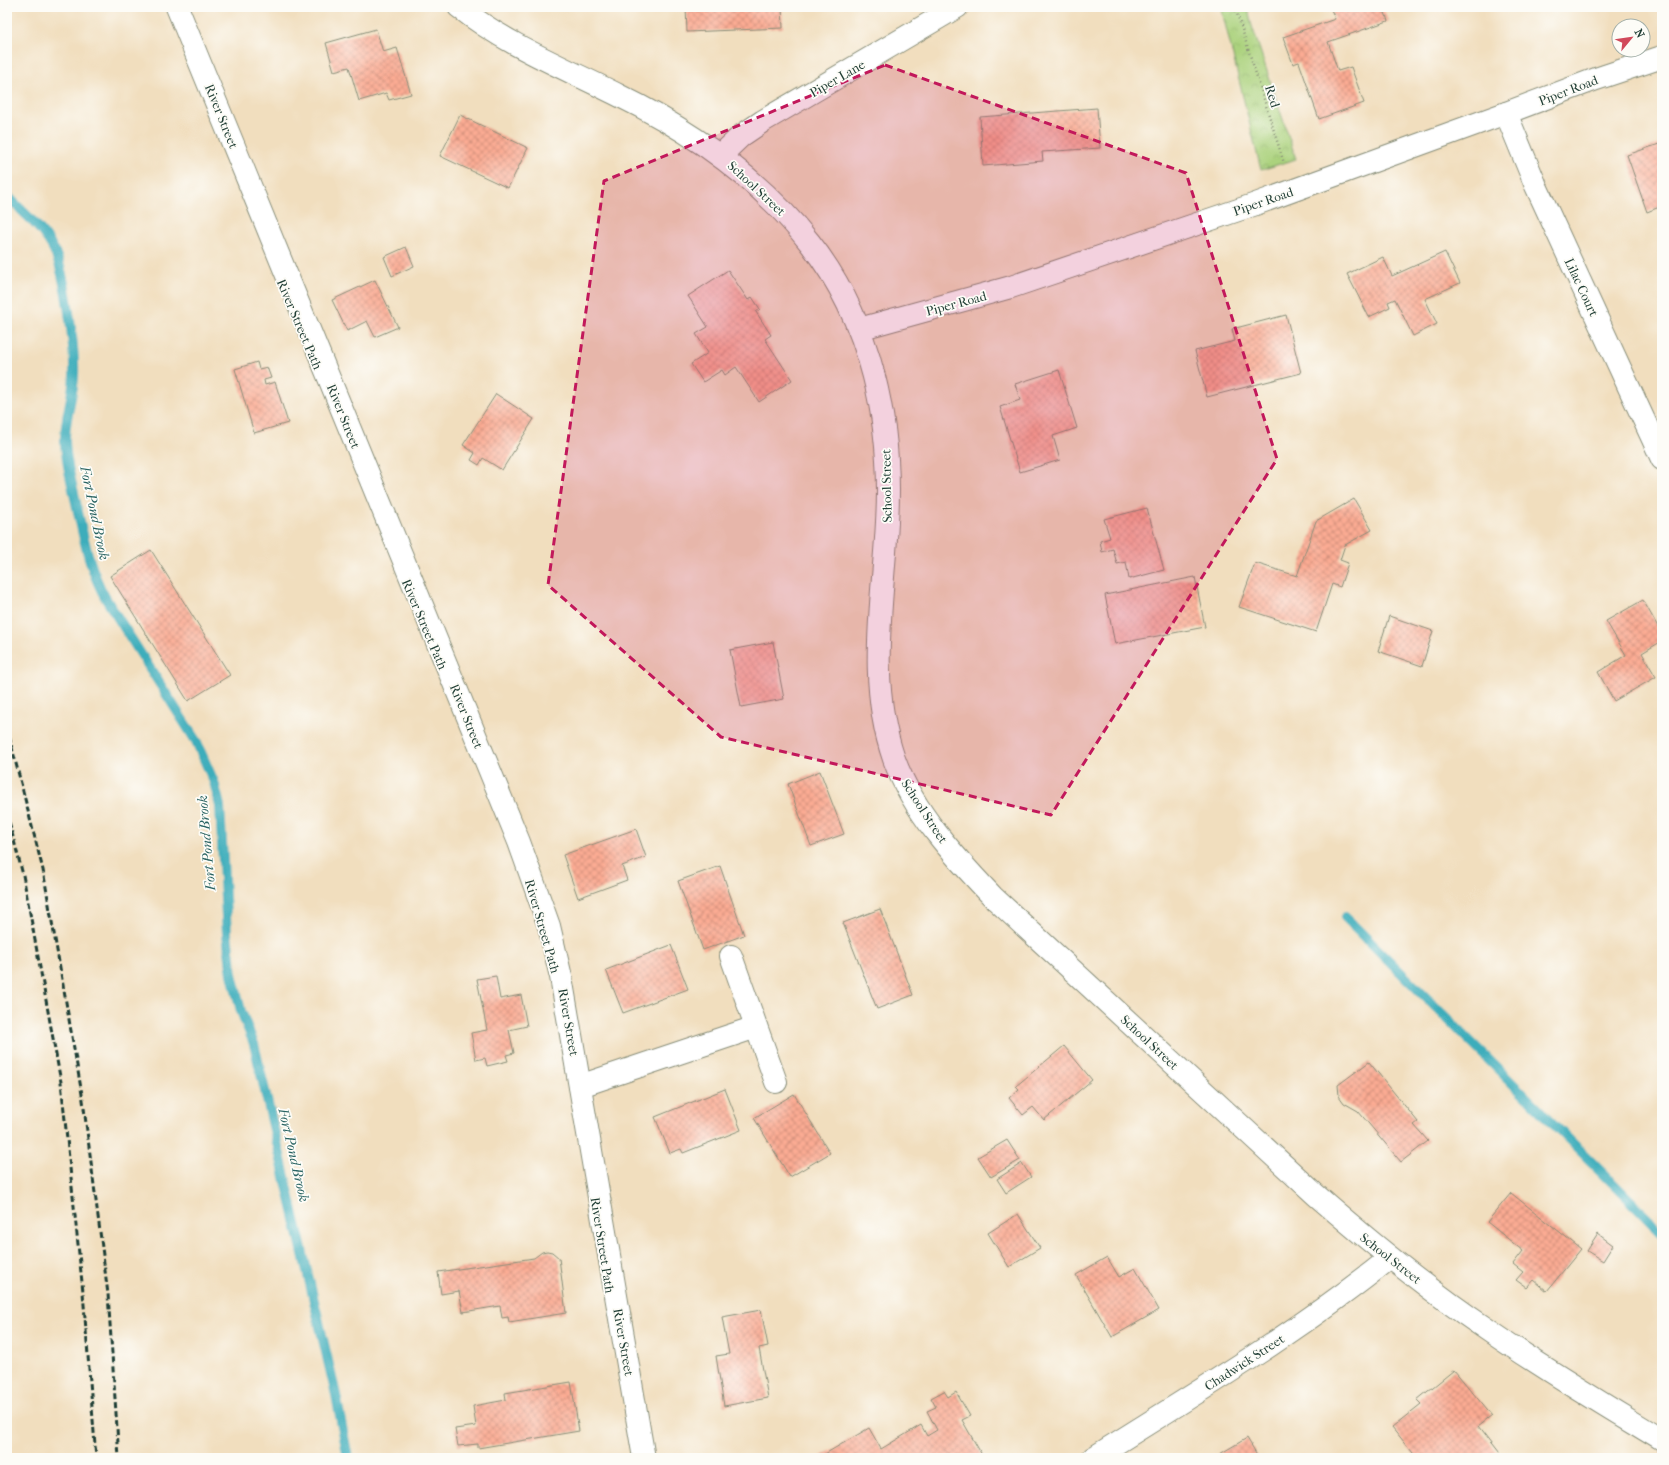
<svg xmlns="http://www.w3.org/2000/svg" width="1669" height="1465" font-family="'IM FELL French Canon',serif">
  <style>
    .park { fill: url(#park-crowns); stroke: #658858 }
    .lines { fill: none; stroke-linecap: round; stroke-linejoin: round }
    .stream { stroke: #3eadbb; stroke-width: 10 }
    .building { fill: url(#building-cross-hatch) }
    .minor-casing { stroke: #888e79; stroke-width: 24 }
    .path { stroke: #888e79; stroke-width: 2.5; stroke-dasharray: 1 3; stroke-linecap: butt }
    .minor { stroke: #fff; stroke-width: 22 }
    .rail { stroke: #1f3d34; stroke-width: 3; stroke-dasharray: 6 3; stroke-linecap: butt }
    .marked { fill: #c2185b; fill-opacity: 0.2; stroke: #c2185b; stroke-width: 3; stroke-dasharray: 8 5; stroke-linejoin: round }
    .labels { text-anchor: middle; stroke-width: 3.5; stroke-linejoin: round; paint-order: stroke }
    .street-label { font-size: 13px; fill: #1f3d34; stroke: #fdfcf7 }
    .water-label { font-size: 14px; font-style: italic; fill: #2a6463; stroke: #fdfcf7 }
  </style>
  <defs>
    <pattern id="park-crowns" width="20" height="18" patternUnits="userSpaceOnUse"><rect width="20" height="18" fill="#abd27d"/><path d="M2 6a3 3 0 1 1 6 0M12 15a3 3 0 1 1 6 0" fill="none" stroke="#93b56d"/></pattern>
    <pattern id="building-cross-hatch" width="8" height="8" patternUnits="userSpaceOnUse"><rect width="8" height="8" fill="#fbab93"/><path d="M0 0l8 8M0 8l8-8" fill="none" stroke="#cb8c79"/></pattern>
  </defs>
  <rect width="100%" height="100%" fill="#fdfcf7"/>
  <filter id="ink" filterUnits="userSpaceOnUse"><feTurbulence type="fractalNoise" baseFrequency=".025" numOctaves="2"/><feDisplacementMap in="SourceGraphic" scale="8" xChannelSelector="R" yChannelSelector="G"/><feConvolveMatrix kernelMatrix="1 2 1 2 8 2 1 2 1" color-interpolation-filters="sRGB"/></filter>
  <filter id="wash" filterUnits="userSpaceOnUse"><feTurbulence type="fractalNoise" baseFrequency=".012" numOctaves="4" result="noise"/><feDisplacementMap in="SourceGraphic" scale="16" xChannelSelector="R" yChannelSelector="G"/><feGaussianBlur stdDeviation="0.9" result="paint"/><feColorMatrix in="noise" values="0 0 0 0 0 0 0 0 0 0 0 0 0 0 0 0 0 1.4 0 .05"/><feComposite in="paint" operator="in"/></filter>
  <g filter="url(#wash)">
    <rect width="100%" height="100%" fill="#f1debe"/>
    <polygon class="park" points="1221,7 1248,7 1251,23 1296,159 1261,170"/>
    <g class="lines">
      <g class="stream">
        <path d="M7,195C23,213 43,228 54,250C66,275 75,348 74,376C73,397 65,417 65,439C65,459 71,479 75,498C83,534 88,567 106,599L196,741L214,782L220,806L227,934L232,974L241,1011L254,1044L336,1395L348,1458"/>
        <polyline points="1345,917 1662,1232"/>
      </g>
    </g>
    <g id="blocks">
      <g class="building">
        <polygon points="686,7 782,7 783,28 687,32"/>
        <polygon points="1330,7 1383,7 1388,21 1328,42 1338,71 1351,67 1364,103 1319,119 1299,62 1293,64 1283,37 1335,19"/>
        <polygon points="376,29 383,52 397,48 411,94 389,100 386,93 359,101 349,67 334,71 326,43"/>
        <polygon points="1097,108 1100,148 1042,152 1043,161 983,166 980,117"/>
        <polygon points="460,115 528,148 508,188 440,156"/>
        <polygon points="1662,143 1662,206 1647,212 1627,155"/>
        <polygon points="406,247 414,266 392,276 384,257"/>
        <polygon points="1445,252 1460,283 1425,299 1437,324 1413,336 1395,299 1388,302 1390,307 1369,317 1347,274 1383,257 1392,276"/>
        <polygon points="728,270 748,300 752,297 760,309 756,312 771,335 765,339 792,380 759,402 736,367 725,375 722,370 703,382 691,364 708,353 696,334 708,327 688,296"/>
        <polygon points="375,280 398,327 375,337 367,321 347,331 332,300"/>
        <polygon points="1286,315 1301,373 1207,397 1195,351 1235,341 1232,329"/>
        <polygon points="257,362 259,369 267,367 271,378 264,380 265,385 275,382 288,423 254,433 235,369"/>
        <polygon points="1059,370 1077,428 1053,436 1060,460 1020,472 1000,407 1020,400 1015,384"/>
        <polygon points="496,394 534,419 502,470 483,458 479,465 471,460 475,453 463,445"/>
        <polygon points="1354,499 1372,530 1345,545 1340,560 1348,563 1340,587 1332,584 1316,632 1239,607 1255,563 1297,576 1316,521"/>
        <polygon points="1147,508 1164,570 1129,579 1126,562 1117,564 1113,549 1102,552 1100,541 1110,538 1104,519"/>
        <polygon points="151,550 230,675 188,701 110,576"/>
        <polygon points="1195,577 1205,627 1115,644 1105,595"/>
        <polygon points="1643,600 1662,634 1662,641 1642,653 1656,677 1614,701 1598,672 1626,655 1606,621"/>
        <polygon points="1389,616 1433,631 1422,666 1378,651"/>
        <polygon points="773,642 784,699 741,707 730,650"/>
        <polygon points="820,771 844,834 811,846 788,784"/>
        <polygon points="636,829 646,857 622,866 627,880 578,898 563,855"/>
        <polygon points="720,866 744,935 703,950 678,881"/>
        <polygon points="880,909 913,995 877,1009 843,923"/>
        <polygon points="671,945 688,989 623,1013 606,970"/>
        <polygon points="496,976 500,999 521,995 527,1026 509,1030 514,1053 506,1055 508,1061 487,1066 485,1058 476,1060 471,1033 487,1030 477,979"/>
        <polygon points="1064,1046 1092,1080 1044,1120 1033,1107 1023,1115 1009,1098 1019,1089 1016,1086"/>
        <polygon points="1369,1062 1418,1122 1414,1125 1428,1141 1401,1162 1358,1111 1344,1103 1339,1096 1338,1085"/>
        <polygon points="725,1089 741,1130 683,1153 681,1149 670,1153 655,1117"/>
        <polygon points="794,1094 830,1153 790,1177 754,1118"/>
        <polygon points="1007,1140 1020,1160 991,1177 978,1157"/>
        <polygon points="1022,1163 1031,1177 1006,1193 997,1179"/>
        <polygon points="1511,1193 1581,1249 1547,1291 1534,1280 1527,1288 1516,1280 1523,1272 1513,1264 1523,1251 1487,1222"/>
        <polygon points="1018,1214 1040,1248 1009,1267 988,1233"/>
        <polygon points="1598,1234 1613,1245 1603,1261 1587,1251"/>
        <polygon points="547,1251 552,1252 559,1258 566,1313 509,1322 508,1317 502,1318 500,1306 463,1312 459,1291 441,1294 438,1272 534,1258 542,1252"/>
        <polygon points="1107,1257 1119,1277 1135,1268 1159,1310 1112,1337 1076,1275"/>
        <polygon points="761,1310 768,1346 759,1348 768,1398 724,1406 716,1356 729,1354 722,1317"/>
        <polygon points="1454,1370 1492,1416 1478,1427 1502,1458 1417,1458 1392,1427 1421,1404 1417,1400"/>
        <polygon points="571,1382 579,1431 478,1448 478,1444 458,1446 455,1429 476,1426 473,1406 506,1400 505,1393"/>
        <polygon points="944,1391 948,1397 956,1392 970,1416 962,1420 982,1455 978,1458 818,1458 869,1428 881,1449 921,1425 927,1436 937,1430 927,1411 936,1407 931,1398"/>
        <polygon points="1247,1438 1259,1458 1219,1458 1218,1455"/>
      </g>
    </g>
  </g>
  <g filter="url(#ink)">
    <use href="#blocks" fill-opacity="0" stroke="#888e79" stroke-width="1"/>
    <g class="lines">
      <g class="minor-casing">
        <g id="minor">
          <polyline points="177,7 519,842 549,926 561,977 644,1458"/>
          <path d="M459,7C506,45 565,68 618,95C692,131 759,178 810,243C871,321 893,424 887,522C883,602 867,682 894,759C913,812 955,857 993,897L1316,1195C1371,1243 1427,1289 1488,1330C1544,1369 1603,1404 1662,1440"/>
          <polyline points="1506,113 1536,186 1662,459"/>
          <polyline points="721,155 741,136 763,121 957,7"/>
          <polyline points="859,329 1011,287 1253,205 1506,113 1596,79 1662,57"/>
          <polyline points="731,956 776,1082"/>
          <polyline points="580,1086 756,1027"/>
          <path d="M1093,1458C1194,1394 1297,1333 1390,1258"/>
        </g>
      </g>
      <polyline class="path" points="1235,7 1284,163"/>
      <use href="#minor" class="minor"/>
      <g class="rail">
        <polyline points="7,728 43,870 83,1100 108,1294 119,1458"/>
        <polyline points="7,814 23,875 61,1082 83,1292 96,1458"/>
      </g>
    </g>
  </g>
  <path class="marked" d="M885,65L1186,173L1277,459L1051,815L721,737L548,585L604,181Z"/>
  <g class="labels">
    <g class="street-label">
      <text transform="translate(837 78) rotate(-30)" y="5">Piper Lane</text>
      <text transform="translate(1568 90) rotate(-21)" y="5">Piper Road</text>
      <text transform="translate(1273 96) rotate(72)" y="5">Red</text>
      <text transform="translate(222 116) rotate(68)" y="5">River Street</text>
      <text transform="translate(757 188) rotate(43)" y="5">School Street</text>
      <text transform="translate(1263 201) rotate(-19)" y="5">Piper Road</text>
      <text transform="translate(1582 287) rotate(65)" y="5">Lilac Court</text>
      <text transform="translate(956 303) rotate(-15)" y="5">Piper Road</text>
      <text transform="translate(300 324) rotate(67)" y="5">River Street Path</text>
      <text transform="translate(344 416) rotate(68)" y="5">River Street</text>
      <text transform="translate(886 486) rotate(-91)" y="5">School Street</text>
      <text transform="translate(425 624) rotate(67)" y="5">River Street Path</text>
      <text transform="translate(467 716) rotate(68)" y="5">River Street</text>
      <text transform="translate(925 811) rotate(57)" y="5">School Street</text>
      <text transform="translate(543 926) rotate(74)" y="5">River Street Path</text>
      <text transform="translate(569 1022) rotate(80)" y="5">River Street</text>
      <text transform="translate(1150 1042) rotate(43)" y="5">School Street</text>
      <text transform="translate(603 1245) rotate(81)" y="5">River Street Path</text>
      <text transform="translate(1391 1258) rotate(38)" y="5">School Street</text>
      <text transform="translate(624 1342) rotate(80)" y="5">River Street</text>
      <text transform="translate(1244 1362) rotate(-33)" y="5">Chadwick Street</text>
    </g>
    <g class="water-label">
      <text transform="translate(95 513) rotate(78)" y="5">Fort Pond Brook</text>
      <text transform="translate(206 843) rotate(-95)" y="5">Fort Pond Brook</text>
      <text transform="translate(294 1155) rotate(77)" y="5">Fort Pond Brook</text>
    </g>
  </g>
  <rect width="1669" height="1465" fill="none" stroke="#fdfcf7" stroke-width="24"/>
  <g transform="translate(1631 38) rotate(61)"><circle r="19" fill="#fdfcf7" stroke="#a4b0a9"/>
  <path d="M0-3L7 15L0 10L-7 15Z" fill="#d1495b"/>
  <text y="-6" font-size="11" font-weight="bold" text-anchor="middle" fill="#1f3d34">N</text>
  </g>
</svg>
